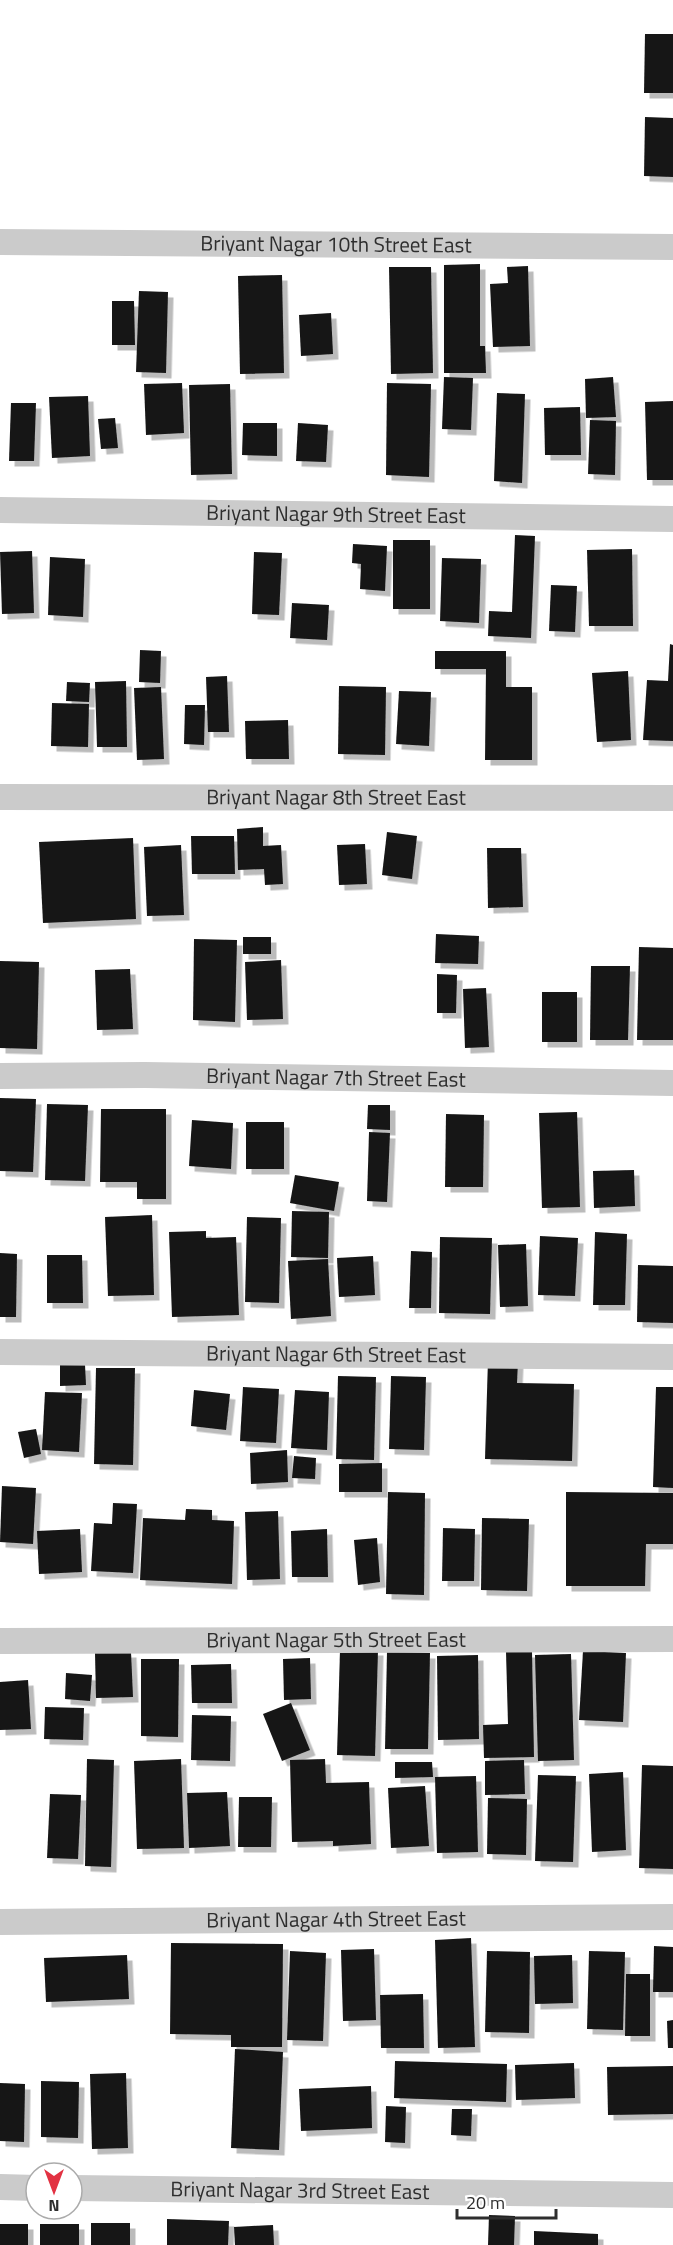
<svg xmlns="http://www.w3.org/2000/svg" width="673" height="2245" font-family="'Titillium Web',sans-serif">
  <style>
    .building { fill: #151515; filter: url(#shadow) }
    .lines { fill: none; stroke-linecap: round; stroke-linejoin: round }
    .minor { stroke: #cbcbcb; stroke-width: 26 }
    .labels { text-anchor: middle; stroke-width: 6; stroke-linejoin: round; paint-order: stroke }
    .street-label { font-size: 21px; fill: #2e2e2e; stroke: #fff }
  </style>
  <defs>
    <filter id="shadow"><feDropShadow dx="5.5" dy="5.5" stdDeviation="0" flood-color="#0004"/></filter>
  </defs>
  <rect width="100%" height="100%" fill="#fff"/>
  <g class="building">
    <polygon points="645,34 673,34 673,93 644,93"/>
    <polygon points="645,117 673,118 673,177 644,176"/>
    <polygon points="480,264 480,346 485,346 486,373 444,373 444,265"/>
    <polygon points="528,266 530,346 493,347 490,284 508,283 507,267"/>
    <polygon points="389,267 431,267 433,373 391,374"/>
    <polygon points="282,275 284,373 240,374 238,276"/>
    <polygon points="139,291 168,292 166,373 136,372"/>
    <polygon points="112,301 134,301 135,345 112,345"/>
    <polygon points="331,313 333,354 301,356 299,315"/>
    <polygon points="444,377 473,378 471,430 442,429"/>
    <polygon points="613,377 616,417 586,418 585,379"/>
    <polygon points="182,383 184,433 146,435 144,384"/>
    <polygon points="387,383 431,384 429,477 386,475"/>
    <polygon points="230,384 232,474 191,475 189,385"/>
    <polygon points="497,393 525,394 522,483 494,481"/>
    <polygon points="88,396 90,456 52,458 49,397"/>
    <polygon points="673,401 673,480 647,480 645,402"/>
    <polygon points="11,403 36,403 34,461 9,461"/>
    <polygon points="580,407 581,455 545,455 544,408"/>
    <polygon points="115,418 118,448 101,449 98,419"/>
    <polygon points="590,420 616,421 615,475 588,474"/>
    <polygon points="243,423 277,423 277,456 242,455"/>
    <polygon points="298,423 328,425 326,462 296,461"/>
    <polygon points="515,535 535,536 531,638 488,636 489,611 512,612"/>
    <rect x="393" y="540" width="37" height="69"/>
    <polygon points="353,544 387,546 385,591 360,589 361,564 352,563"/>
    <polygon points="632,549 633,626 589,626 587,550"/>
    <polygon points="32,551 34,613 2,614 0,552"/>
    <polygon points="254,552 282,553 279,615 252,614"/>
    <polygon points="50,557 85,559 83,617 48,615"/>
    <polygon points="442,558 481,559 479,623 440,621"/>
    <polygon points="551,585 577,586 575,632 549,631"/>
    <polygon points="292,603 329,605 327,640 290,638"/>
    <polygon points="670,644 673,645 673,741 643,740 647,680 668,681"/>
    <polygon points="140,650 161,651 160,683 139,682"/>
    <polygon points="435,651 506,651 506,687 532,687 532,760 485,760 486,669 435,669"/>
    <polygon points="628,671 631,740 597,742 592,673"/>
    <polygon points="227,676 229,732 208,732 206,677"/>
    <polygon points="126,681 127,747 97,747 95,682"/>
    <polygon points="67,682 90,683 89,702 66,701"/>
    <polygon points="339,686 386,687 385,755 338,754"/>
    <polygon points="161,687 164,759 137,760 134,688"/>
    <polygon points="399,691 431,692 429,746 396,744"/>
    <polygon points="52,703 89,704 88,747 51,746"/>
    <polygon points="185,705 205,705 204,745 184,744"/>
    <polygon points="288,720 289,759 246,759 245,721"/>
    <polygon points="263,827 263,846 281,845 283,884 265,885 264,869 238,870 237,829"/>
    <polygon points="387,832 417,836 412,879 382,875"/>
    <polygon points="191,836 234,836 235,874 192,874"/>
    <polygon points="133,838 136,919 43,923 39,842"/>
    <polygon points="365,844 367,884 339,885 337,845"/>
    <polygon points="181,845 184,915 147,916 144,847"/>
    <polygon points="487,848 521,848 523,907 488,908"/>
    <polygon points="436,934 479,936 478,964 435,963"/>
    <rect x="243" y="937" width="28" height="17"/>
    <polygon points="194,939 237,940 235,1022 193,1020"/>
    <polygon points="639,947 673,948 673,1040 637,1040"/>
    <polygon points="281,960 283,1019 247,1020 245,962"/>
    <polygon points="0,961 39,962 37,1049 0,1048"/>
    <polygon points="591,966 630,966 628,1040 590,1040"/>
    <polygon points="130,969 133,1029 97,1030 95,970"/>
    <polygon points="437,974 457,975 456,1013 437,1013"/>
    <polygon points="486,988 489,1047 465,1048 463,989"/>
    <rect x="542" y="992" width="35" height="50"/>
    <polygon points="0,1098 36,1099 33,1172 0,1171"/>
    <polygon points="47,1104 88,1105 85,1181 45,1180"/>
    <polygon points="368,1105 390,1105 390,1130 367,1129"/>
    <polygon points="101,1109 166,1109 166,1199 137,1199 137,1182 100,1182"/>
    <polygon points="577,1112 580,1207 542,1208 539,1113"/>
    <polygon points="446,1114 484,1115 483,1187 445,1187"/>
    <polygon points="192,1120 233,1123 231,1169 189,1166"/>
    <rect x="246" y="1122" width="38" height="47"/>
    <polygon points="369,1132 390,1133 387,1202 367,1201"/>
    <polygon points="634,1170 635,1206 594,1208 593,1171"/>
    <polygon points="295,1175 339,1182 334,1211 290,1203"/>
    <polygon points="292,1211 329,1212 328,1258 291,1257"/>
    <polygon points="152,1215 154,1295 108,1296 105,1217"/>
    <polygon points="247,1217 281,1218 279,1303 245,1302"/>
    <polygon points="206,1231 206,1238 236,1237 239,1315 172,1317 169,1232"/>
    <polygon points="595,1232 627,1234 625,1305 593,1305"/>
    <polygon points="540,1236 578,1238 575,1296 538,1295"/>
    <polygon points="440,1237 492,1238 490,1314 439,1313"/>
    <polygon points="526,1244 528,1306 500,1307 498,1245"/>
    <polygon points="411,1251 432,1252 431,1308 409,1308"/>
    <polygon points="0,1253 17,1254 16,1317 0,1317"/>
    <polygon points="47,1255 82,1255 83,1303 47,1303"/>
    <polygon points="373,1256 375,1295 339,1297 337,1258"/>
    <polygon points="328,1259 331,1316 291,1319 288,1261"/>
    <polygon points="638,1265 673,1266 673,1323 637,1322"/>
    <polygon points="488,1359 518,1361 517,1383 574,1384 572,1461 485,1459"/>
    <polygon points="60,1365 85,1365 86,1385 60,1386"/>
    <polygon points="96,1368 135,1368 133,1465 94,1464"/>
    <polygon points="338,1376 376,1377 374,1460 336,1459"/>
    <polygon points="391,1376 426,1377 424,1450 389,1449"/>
    <polygon points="243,1387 279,1389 276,1443 240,1441"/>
    <polygon points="656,1387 673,1387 673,1488 653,1487"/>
    <polygon points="194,1390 230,1394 226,1430 191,1426"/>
    <polygon points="295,1390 329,1392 327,1450 291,1448"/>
    <polygon points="45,1392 82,1393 79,1452 42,1450"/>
    <polygon points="36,1429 41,1454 24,1458 18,1432"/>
    <polygon points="287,1450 288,1482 251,1484 250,1453"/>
    <polygon points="294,1456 316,1458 315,1479 292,1478"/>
    <polygon points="382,1463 382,1492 339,1492 339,1464"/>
    <polygon points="2,1486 36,1488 33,1544 0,1542"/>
    <polygon points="388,1492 425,1493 424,1595 386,1594"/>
    <polygon points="566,1492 673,1493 673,1544 646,1544 645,1586 566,1586"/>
    <polygon points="113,1503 137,1504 133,1573 91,1571 94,1523 112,1524"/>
    <polygon points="186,1509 212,1510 212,1520 234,1521 232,1584 140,1580 143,1518 185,1520"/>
    <polygon points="278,1511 280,1579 247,1580 245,1512"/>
    <polygon points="482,1518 529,1519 527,1591 481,1590"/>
    <polygon points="443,1528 475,1529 474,1581 442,1581"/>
    <polygon points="80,1529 82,1572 39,1574 37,1531"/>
    <polygon points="327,1529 328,1577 292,1577 291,1531"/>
    <polygon points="377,1538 380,1582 358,1585 354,1540"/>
    <polygon points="340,1650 378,1650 375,1756 337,1755"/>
    <polygon points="583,1651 626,1653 623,1722 579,1720"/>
    <polygon points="131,1652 133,1697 96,1698 95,1653"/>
    <polygon points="387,1652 430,1653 428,1749 385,1749"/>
    <polygon points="506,1652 532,1652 534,1757 484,1758 483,1725 508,1724"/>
    <polygon points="571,1654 574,1760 538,1761 535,1655"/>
    <polygon points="478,1655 479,1739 438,1740 437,1656"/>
    <polygon points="310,1658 311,1699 284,1700 283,1659"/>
    <polygon points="141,1659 179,1659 178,1737 141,1736"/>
    <polygon points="231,1664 232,1703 192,1703 191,1665"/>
    <polygon points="66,1673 92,1675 90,1701 65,1699"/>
    <polygon points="28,1680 31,1729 0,1730 0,1682"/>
    <polygon points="291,1703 310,1750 282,1761 263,1714"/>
    <polygon points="45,1707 84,1708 83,1740 44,1739"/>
    <polygon points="192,1715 231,1716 230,1761 191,1760"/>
    <polygon points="87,1759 114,1760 111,1867 85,1866"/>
    <polygon points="181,1759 184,1848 137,1849 134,1761"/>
    <polygon points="325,1759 326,1783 369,1782 371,1844 333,1846 333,1841 292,1842 290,1760"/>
    <polygon points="524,1760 525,1794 485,1795 485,1761"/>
    <polygon points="395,1762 432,1762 433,1777 395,1778"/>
    <polygon points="642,1765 673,1766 673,1869 639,1868"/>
    <polygon points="623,1772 626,1850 592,1852 589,1774"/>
    <polygon points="538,1775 576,1776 573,1862 535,1861"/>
    <polygon points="476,1776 478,1852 437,1853 435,1777"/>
    <polygon points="425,1786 429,1846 391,1848 388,1788"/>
    <polygon points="227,1792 230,1846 189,1848 187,1793"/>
    <polygon points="50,1794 81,1795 78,1859 47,1858"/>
    <polygon points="239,1797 272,1797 271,1847 238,1847"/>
    <polygon points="488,1798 527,1799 526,1855 487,1854"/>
    <polygon points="471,1938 475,2047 438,2048 435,1940"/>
    <polygon points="171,1943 283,1944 282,2047 231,2047 231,2035 170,2034"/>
    <polygon points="654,1946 673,1947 673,1992 653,1992"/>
    <polygon points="374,1949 376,2020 343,2021 341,1950"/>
    <polygon points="290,1951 326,1953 323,2041 287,2040"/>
    <polygon points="487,1951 530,1952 529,2033 485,2032"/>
    <polygon points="589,1951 625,1952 623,2030 587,2029"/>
    <polygon points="127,1955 129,1999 46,2002 44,1958"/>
    <polygon points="572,1955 573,2003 535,2004 534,1956"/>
    <polygon points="626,1974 650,1974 650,2036 625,2036"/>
    <polygon points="423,1994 424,2048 381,2048 380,1995"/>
    <polygon points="673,2020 673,2048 668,2048 667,2021"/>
    <polygon points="235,2049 283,2052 279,2150 231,2148"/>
    <polygon points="395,2061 507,2064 506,2102 394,2098"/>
    <polygon points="574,2063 575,2098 516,2100 515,2065"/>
    <polygon points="673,2066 673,2114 608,2115 607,2067"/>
    <polygon points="126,2073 128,2148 92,2149 90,2074"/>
    <polygon points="41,2081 79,2082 78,2138 41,2137"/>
    <polygon points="0,2083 25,2084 24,2142 0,2141"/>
    <polygon points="371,2086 372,2128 301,2131 299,2089"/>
    <polygon points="386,2106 406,2107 405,2143 385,2142"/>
    <polygon points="452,2109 472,2109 471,2136 451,2135"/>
    <polygon points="489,2215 515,2216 514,2245 488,2245"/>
    <polygon points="167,2219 229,2221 228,2245 167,2245"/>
    <rect x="91" y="2223" width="39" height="22"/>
    <rect x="0" y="2224" width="28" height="21"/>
    <rect x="40" y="2224" width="39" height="21"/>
    <polygon points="273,2225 274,2245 235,2245 234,2227"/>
    <polygon points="534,2231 598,2234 598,2245 534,2245"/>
  </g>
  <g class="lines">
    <g class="minor">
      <path id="s1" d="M0,242L673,247"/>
      <path id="s2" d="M0,510L673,519"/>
      <path id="s3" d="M0,797L673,798"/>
      <path id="s4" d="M0,1076L145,1075L673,1083"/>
      <path id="s5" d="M0,1352L673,1357"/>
      <path id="s6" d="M0,1641L673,1639"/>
      <path id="s7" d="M0,1922L673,1917"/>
      <polyline points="0,2187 36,2188"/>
      <path id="s8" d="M72,2188L673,2195"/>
    </g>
  </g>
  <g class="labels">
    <g class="street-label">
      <text dy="7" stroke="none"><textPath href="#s1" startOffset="336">Briyant Nagar 10th Street East</textPath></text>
      <text dy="7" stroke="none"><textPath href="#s2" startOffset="336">Briyant Nagar 9th Street East</textPath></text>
      <text dy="7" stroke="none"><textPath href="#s3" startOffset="336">Briyant Nagar 8th Street East</textPath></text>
      <text dy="7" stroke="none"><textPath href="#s4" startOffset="336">Briyant Nagar 7th Street East</textPath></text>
      <text dy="7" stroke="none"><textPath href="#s5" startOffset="336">Briyant Nagar 6th Street East</textPath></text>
      <text dy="7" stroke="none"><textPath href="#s6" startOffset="336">Briyant Nagar 5th Street East</textPath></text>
      <text dy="7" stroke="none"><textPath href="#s7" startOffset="336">Briyant Nagar 4th Street East</textPath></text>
      <text dy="7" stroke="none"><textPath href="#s8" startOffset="228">Briyant Nagar 3rd Street East</textPath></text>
    </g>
  </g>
  <g transform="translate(54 2191) rotate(180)"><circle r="28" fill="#ffffff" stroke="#ababab" stroke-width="1.5"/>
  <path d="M0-4.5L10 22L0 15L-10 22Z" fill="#e23242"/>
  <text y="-9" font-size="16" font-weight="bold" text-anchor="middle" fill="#2e2e2e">N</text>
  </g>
  <path d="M457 2209v9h99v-9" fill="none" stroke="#2e2e2e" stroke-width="3"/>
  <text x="466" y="2209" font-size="18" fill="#2e2e2e" stroke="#ffffff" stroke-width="4.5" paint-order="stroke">20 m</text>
</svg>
